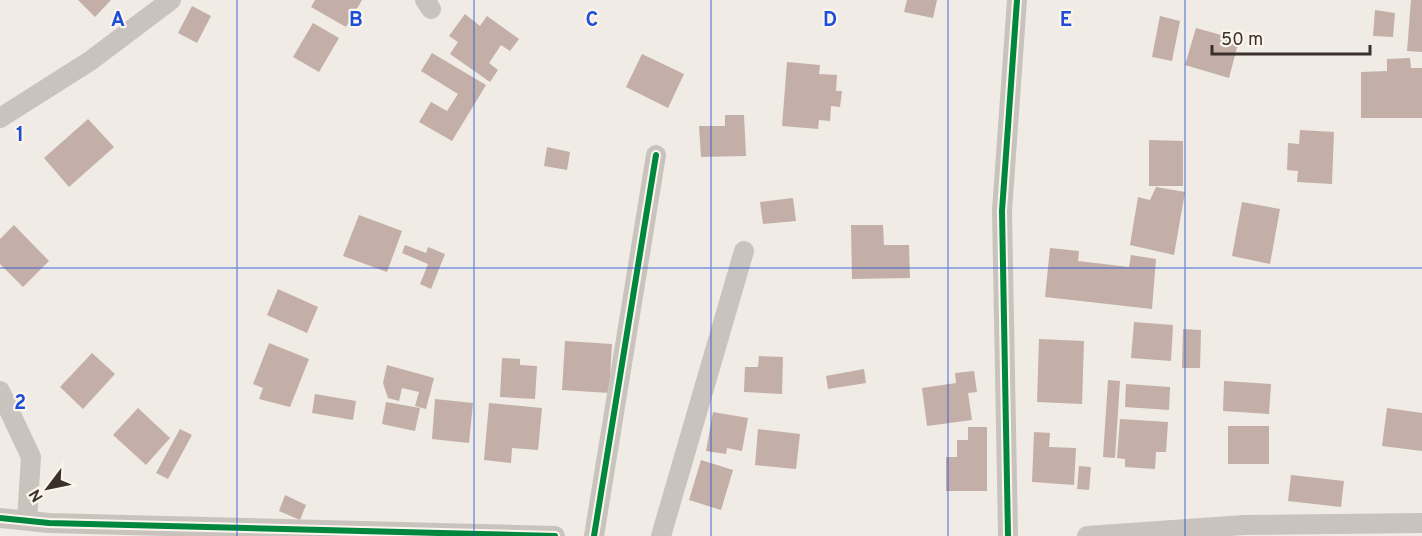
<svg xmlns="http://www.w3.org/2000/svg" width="1422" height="536" font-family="Overpass,sans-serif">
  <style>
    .building { fill: #c3afa7 }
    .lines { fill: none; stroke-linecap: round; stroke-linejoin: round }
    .minor { stroke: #c9c3be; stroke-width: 20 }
    .cycleway-casing { stroke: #fbf5ee; stroke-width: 10 }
    .cycleway { stroke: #00873e; stroke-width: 6 }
    .grid { fill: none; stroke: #1d4ed8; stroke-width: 1.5; stroke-opacity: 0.55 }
    .grid-label { font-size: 20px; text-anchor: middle; font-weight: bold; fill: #1d4ed8; stroke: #fbf5ee; stroke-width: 4.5; stroke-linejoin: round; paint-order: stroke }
  </style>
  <rect width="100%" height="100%" fill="#f0ebe5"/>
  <g class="building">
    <polygon points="78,0 111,0 95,17"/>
    <polygon points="315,0 362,0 346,27 311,7"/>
    <polygon points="907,0 937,0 933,18 904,12"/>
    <polygon points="1411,0 1422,0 1422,52 1407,51"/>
    <polygon points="192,6 211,16 197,43 178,33"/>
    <polygon points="1375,10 1395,13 1393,37 1373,36"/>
    <polygon points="465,14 480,26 487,16 519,39 510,51 501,45 489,63 498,70 490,82 450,54 458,42 449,36"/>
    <polygon points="1160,16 1180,21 1172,61 1152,57"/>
    <polygon points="313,23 339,38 319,72 293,57"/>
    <polygon points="1196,28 1239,40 1229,78 1185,65"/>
    <polygon points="432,53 486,85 452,141 419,122 431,102 447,111 458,94 421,71"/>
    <polygon points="642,54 684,74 668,108 626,87"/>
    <polygon points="1410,58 1411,68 1422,68 1422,118 1361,118 1361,72 1387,71 1387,59"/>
    <polygon points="787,62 820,65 819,74 837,75 836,91 842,91 840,107 831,106 830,121 819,120 818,129 782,126"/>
    <polygon points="725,115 744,115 746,156 701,157 699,126 725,126"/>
    <polygon points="88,119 114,147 69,187 44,158"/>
    <polygon points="1300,130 1334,132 1332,184 1297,182 1298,171 1287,170 1288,143 1299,144"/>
    <polygon points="1149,140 1183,141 1183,186 1149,186"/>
    <polygon points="547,147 570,152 567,170 544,166"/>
    <polygon points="1156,187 1185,192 1174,255 1130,245 1138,197 1150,200"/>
    <polygon points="793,198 796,221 763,224 760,202"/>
    <polygon points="1242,202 1280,209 1270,264 1232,256"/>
    <polygon points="359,215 402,231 387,272 343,256"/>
    <polygon points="14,225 49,261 23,287 0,264 0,239"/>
    <polygon points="851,225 883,225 884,245 909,245 910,278 852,279"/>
    <polygon points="405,245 426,253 428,247 445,254 431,289 420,284 428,264 402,253"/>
    <polygon points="1050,248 1079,251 1078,261 1129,267 1131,255 1156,259 1152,309 1045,297"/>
    <polygon points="278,289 318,307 307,333 267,315"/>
    <polygon points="1134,322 1173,325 1171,361 1131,358"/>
    <polygon points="1183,329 1201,330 1200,368 1182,368"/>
    <polygon points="1039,339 1084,341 1082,404 1037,402"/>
    <polygon points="565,341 612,344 609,393 562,390"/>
    <polygon points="269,343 309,359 290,407 259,399 263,388 253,384"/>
    <polygon points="92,353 115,374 83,409 60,387"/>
    <polygon points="759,356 783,357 782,394 744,392 745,367 758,367"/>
    <polygon points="502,358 520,359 520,365 537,366 535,399 500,397"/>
    <polygon points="387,365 434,378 426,409 415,406 419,392 402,388 399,401 388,398 383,383"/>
    <polygon points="864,369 866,383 828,389 826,376"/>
    <polygon points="974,371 977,392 968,393 972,420 927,426 922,388 956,383 955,373"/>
    <polygon points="1108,380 1120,381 1115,458 1103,457"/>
    <polygon points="1224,381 1271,384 1269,414 1223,411"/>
    <polygon points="1126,384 1170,387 1169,410 1125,407"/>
    <polygon points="315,394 356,401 353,420 312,413"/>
    <polygon points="435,399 473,403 469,443 432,439"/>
    <polygon points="386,402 420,408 415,431 382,424"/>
    <polygon points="489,403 542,408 538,450 512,448 511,463 484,460"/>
    <polygon points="138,408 170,438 146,465 113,435"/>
    <polygon points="1387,408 1422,413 1422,451 1382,446"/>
    <polygon points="713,412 748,418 742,451 727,448 726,454 706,451"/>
    <polygon points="1120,419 1168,422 1166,452 1156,452 1155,469 1125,467 1125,459 1117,458"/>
    <rect x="1228" y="426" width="41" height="38"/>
    <polygon points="968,427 987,427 987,491 946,491 946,457 957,457 957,440 968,440"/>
    <polygon points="180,429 192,435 168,479 156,473"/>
    <polygon points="758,429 800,434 796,469 755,465"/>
    <polygon points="1034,432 1050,433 1049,447 1076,448 1074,485 1032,482"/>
    <polygon points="701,460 733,470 721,510 689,500"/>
    <polygon points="1079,466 1091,467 1089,490 1077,489"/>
    <polygon points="1291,475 1344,481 1341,507 1288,501"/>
    <polygon points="285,495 306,505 300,520 279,511"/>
  </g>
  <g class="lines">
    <g class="minor">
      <polyline points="425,0 431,9"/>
      <polyline points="0,118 90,61 171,0"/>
      <polyline points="0,391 31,457 27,520"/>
      <polyline points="0,518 49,523 555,536"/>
      <polyline points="594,536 656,155"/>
      <polyline points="661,536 744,251"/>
      <polyline points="1008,536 1002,211 1017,0"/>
      <polyline points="1087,536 1244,525 1422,523"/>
    </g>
    <g class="cycleway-casing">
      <g id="cycleway">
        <polyline points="0,518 49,523 555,536"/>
        <polyline points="594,536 656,155"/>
        <polyline points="1008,536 1002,211 1017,0"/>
      </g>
    </g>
    <use href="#cycleway" class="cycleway"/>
  </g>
  <path class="grid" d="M237,0V536M474,0V536M711,0V536M948,0V536M1185,0V536M0,268H1422"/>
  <g class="grid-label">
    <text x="118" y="26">A</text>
    <text x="356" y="26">B</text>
    <text x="592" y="26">C</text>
    <text x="830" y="26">D</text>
    <text x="1066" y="26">E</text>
    <text x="20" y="141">1</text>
    <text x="20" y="409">2</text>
  </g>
  <g transform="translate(48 488) rotate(238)" stroke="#fbf5ee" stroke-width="4.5" paint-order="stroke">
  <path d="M0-4.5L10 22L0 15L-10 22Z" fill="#3b302b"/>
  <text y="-9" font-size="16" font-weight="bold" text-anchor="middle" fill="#3b302b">N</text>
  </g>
  <path d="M1212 45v9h158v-9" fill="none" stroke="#3b302b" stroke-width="3"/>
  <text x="1221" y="45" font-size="18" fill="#3b302b" stroke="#fbf5ee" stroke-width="4.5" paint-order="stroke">50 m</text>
</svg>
